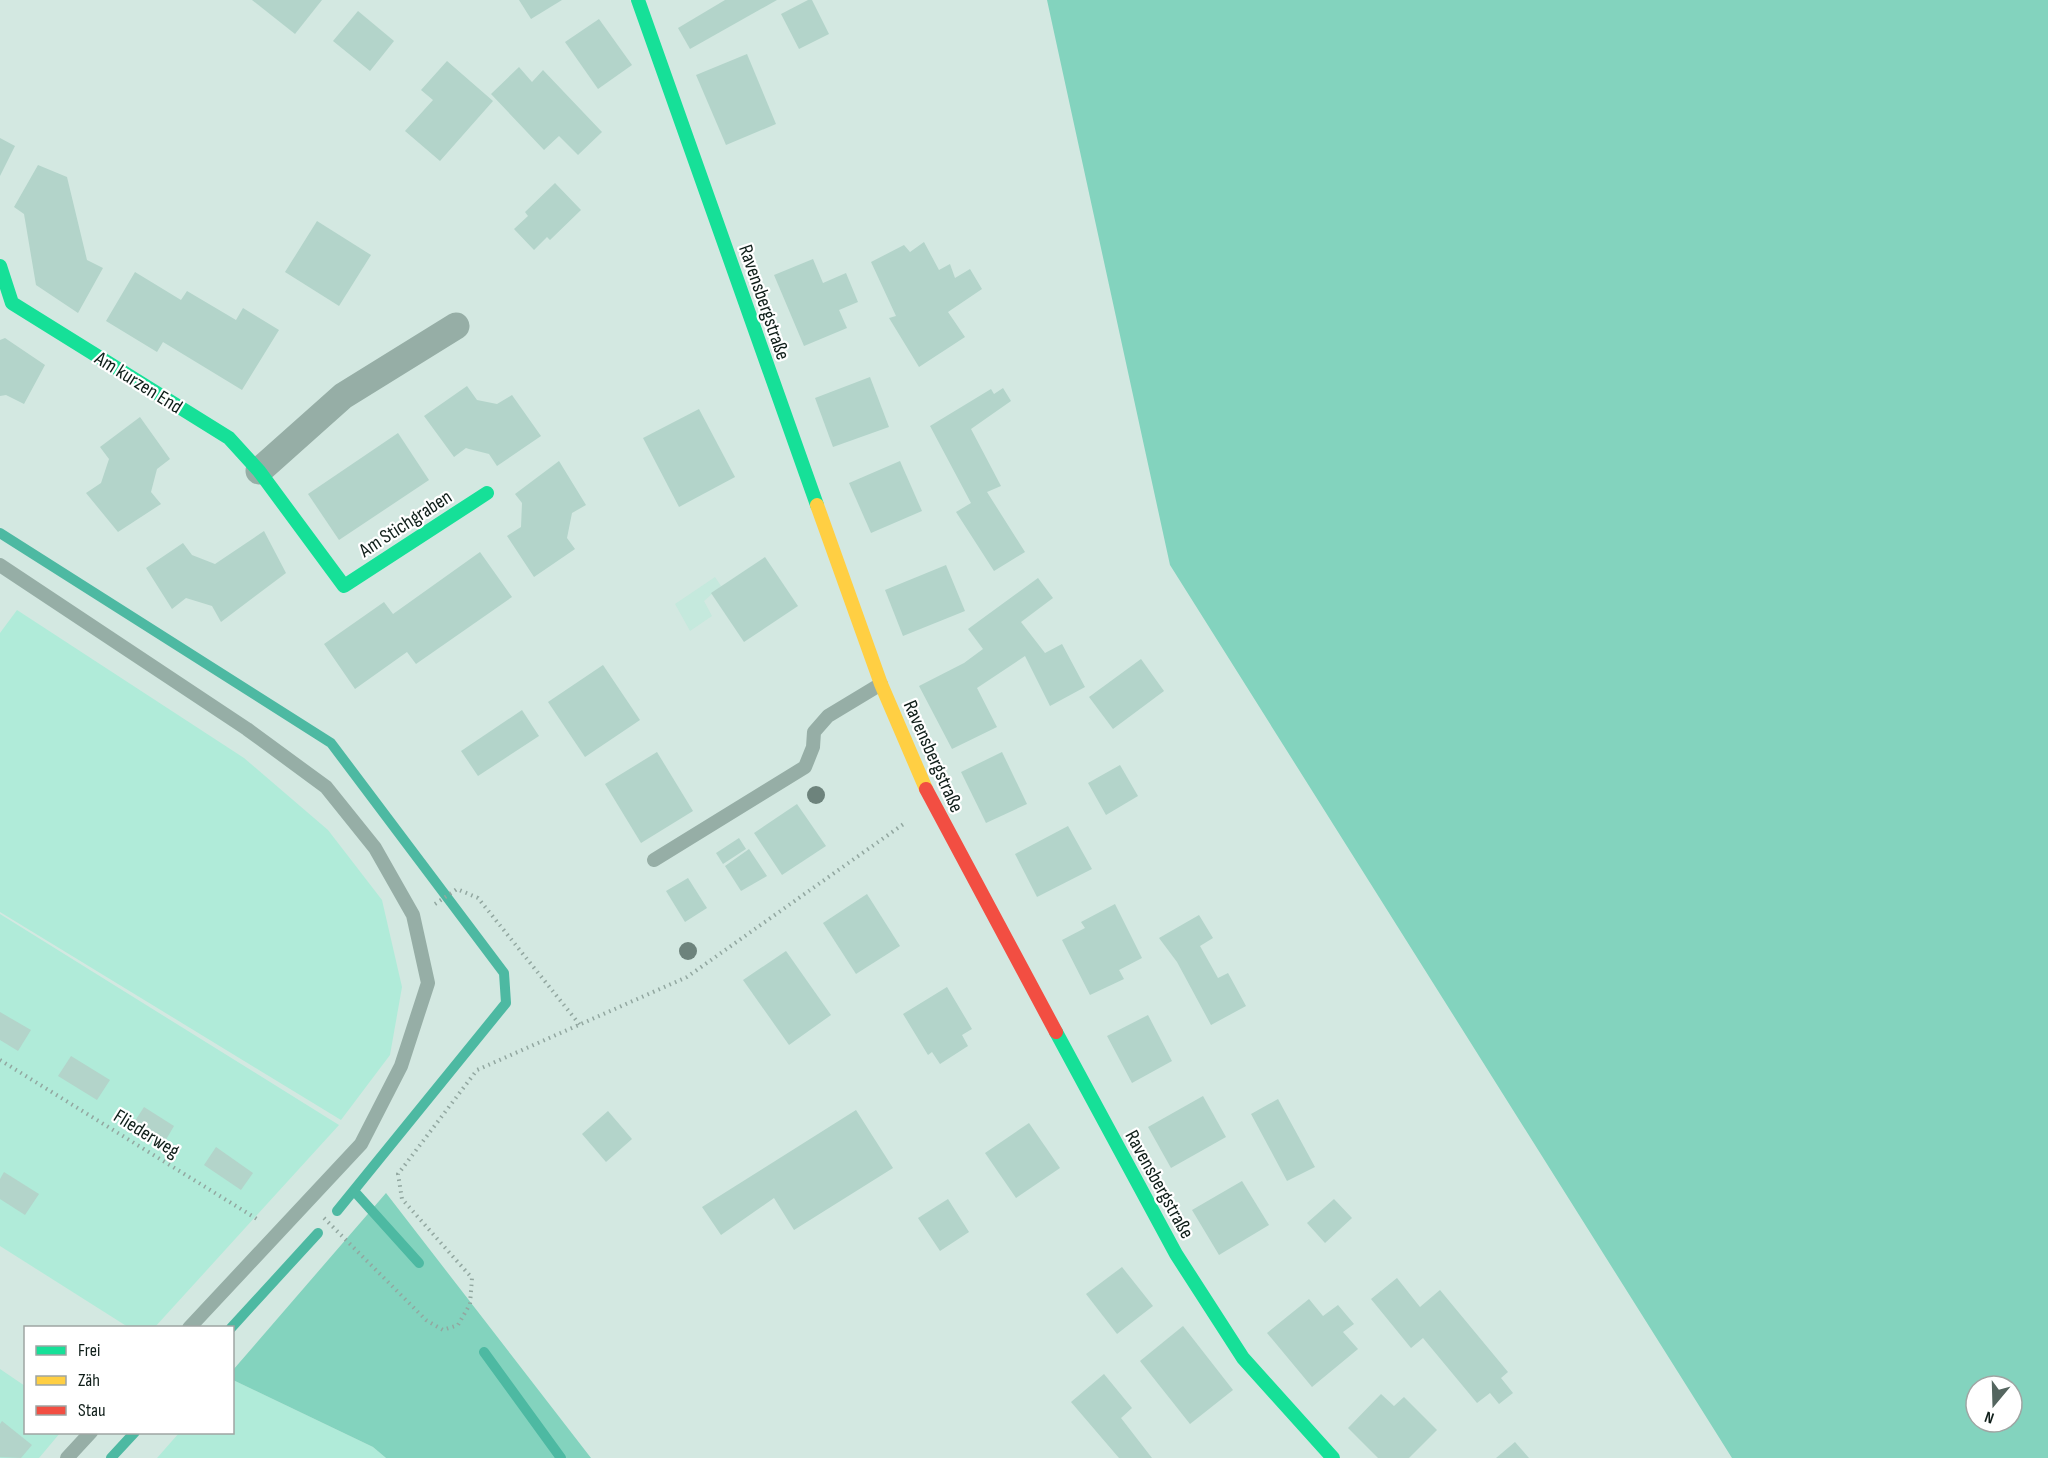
<svg xmlns="http://www.w3.org/2000/svg" width="2048" height="1458" font-family="'Sofia Sans Condensed',sans-serif">
  <style>
    .built { fill: #c5e9dd }
    .green { fill: #b0ebd9 }
    .forest { fill: #83d3be; fill-rule: evenodd }
    .lines { fill: none; stroke-linecap: round; stroke-linejoin: round }
    .stream { stroke: #4db9a2; stroke-width: 10 }
    .building { fill: #b3d4ca }
    .path { stroke: #92a7a0; stroke-width: 4; stroke-dasharray: 1.5 4.5; stroke-linecap: butt }
    .lane { stroke: #96aea6; stroke-width: 14 }
    .street { stroke: #96aea6; stroke-width: 27 }
    .fast { stroke: #16e098; stroke-width: 14 }
    .slow { stroke: #ffcf43; stroke-width: 14 }
    .jam { stroke: #f24e42; stroke-width: 14 }
    .tree { fill: #6d837c }
    .labels { text-anchor: middle; stroke-width: 4.5; stroke-linejoin: round; paint-order: stroke }
    .street-label { font-size: 20px; fill: #0f1e19; stroke: #fff }
  </style>
  <rect width="100%" height="100%" fill="#d3e8e1"/>
  <polygon class="built" points="715,577 721,586 704,601 712,616 690,631 675,604"/>
  <g class="green">
    <polygon points="17,610 244,758 328,830 382,900 402,987 390,1055 341,1120 0,912 0,633"/>
    <polygon points="0,914 339,1125 155,1327 128,1327 0,1246"/>
    <polygon points="0,1369 25,1386 26,1432 60,1433 39,1458 0,1458"/>
    <polygon points="233,1380 373,1447 386,1458 157,1458 179,1433 232,1432"/>
  </g>
  <g class="forest">
    <path d="M1047,0H2048V1458H1732L1170,565ZM1976,1386H2012V1422H1976Z"/>
    <polygon points="386,1193 591,1458 386,1458 373,1447 233,1380 233,1370"/>
  </g>
  <g class="lines">
    <g class="stream">
      <polyline points="0,533 331,743 504,973 506,1003 337,1211"/>
      <polyline points="355,1192 419,1263"/>
      <polyline points="231,1328 318,1233"/>
      <polyline points="484,1352 561,1458"/>
      <polyline points="111,1458 135,1432"/>
    </g>
  </g>
  <g class="building">
    <polygon points="252,0 322,0 295,34"/>
    <polygon points="519,0 562,0 531,19"/>
    <polygon points="725,0 777,0 690,49 678,28"/>
    <polygon points="808,0 812,0 829,34 799,49 781,14"/>
    <polygon points="358,11 394,41 370,71 333,41"/>
    <polygon points="599,19 632,65 598,89 565,42"/>
    <polygon points="747,54 776,124 726,145 696,75"/>
    <polygon points="447,61 493,101 440,161 405,131 433,100 421,90"/>
    <polygon points="519,67 532,82 543,70 602,132 578,155 559,136 544,150 491,94"/>
    <polygon points="0,138 15,146 0,176"/>
    <polygon points="38,165 67,177 87,260 103,268 78,313 36,285 24,214 14,207"/>
    <polygon points="555,183 581,210 550,240 547,237 534,250 514,229 528,216 525,212"/>
    <polygon points="317,221 371,255 339,306 285,272"/>
    <polygon points="924,242 939,270 950,264 955,278 970,269 982,289 948,312 965,337 919,367 889,318 896,316 871,262 904,245 910,252"/>
    <polygon points="813,259 823,283 846,273 858,302 839,310 847,328 804,346 774,275"/>
    <polygon points="135,272 181,300 187,291 236,320 243,308 279,330 242,390 163,342 157,352 106,321"/>
    <polygon points="5,338 45,365 24,404 6,395 0,396 0,340"/>
    <polygon points="870,377 889,427 833,447 815,398"/>
    <polygon points="467,386 477,400 497,404 512,395 541,436 497,466 489,454 469,449 466,448 454,457 424,416"/>
    <polygon points="1003,388 1011,401 971,429 1001,486 987,492 1025,552 994,571 956,512 971,503 930,426 991,389 994,394"/>
    <polygon points="699,409 735,477 679,507 643,438"/>
    <polygon points="140,417 170,459 157,469 151,492 161,504 118,532 86,493 101,483 109,459 100,447"/>
    <polygon points="398,433 429,480 339,540 308,494"/>
    <polygon points="559,461 586,505 572,513 567,538 575,549 534,577 507,536 521,527 522,503 515,494"/>
    <polygon points="900,461 922,511 871,533 849,483"/>
    <polygon points="264,531 286,573 221,622 212,606 186,598 172,609 146,568 183,543 192,555 215,564"/>
    <polygon points="480,552 512,597 416,664 407,652 355,689 324,644 384,602 393,614"/>
    <polygon points="765,557 798,606 744,642 711,593"/>
    <polygon points="946,565 965,611 903,636 885,590"/>
    <polygon points="1038,578 1053,598 1021,622 1045,653 1062,644 1085,687 1050,706 1025,656 977,688 997,727 952,749 919,686 964,663 983,649 968,629"/>
    <polygon points="1141,659 1164,691 1113,729 1089,697"/>
    <polygon points="603,665 640,720 585,757 548,702"/>
    <polygon points="522,710 539,736 478,776 461,751"/>
    <polygon points="657,752 693,811 641,843 605,784"/>
    <polygon points="1002,752 1027,804 986,823 961,772"/>
    <polygon points="1120,765 1138,796 1106,815 1088,783"/>
    <polygon points="797,804 826,846 782,875 754,833"/>
    <polygon points="1068,826 1092,869 1037,897 1015,854"/>
    <polygon points="739,838 746,849 723,864 716,853"/>
    <polygon points="749,849 767,876 741,891 725,866"/>
    <polygon points="688,878 707,908 685,922 666,891"/>
    <polygon points="867,894 900,946 856,974 823,923"/>
    <polygon points="1115,904 1142,958 1119,970 1124,979 1090,995 1062,940 1085,928 1081,922"/>
    <polygon points="1199,915 1213,938 1200,946 1218,978 1228,973 1246,1006 1211,1025 1177,962 1159,938"/>
    <polygon points="786,951 831,1015 789,1045 743,980"/>
    <polygon points="947,987 972,1029 962,1035 968,1046 940,1064 932,1052 928,1055 903,1014"/>
    <polygon points="0,1012 31,1030 18,1051 0,1040"/>
    <polygon points="1148,1015 1172,1061 1132,1083 1107,1036"/>
    <polygon points="71,1056 110,1080 97,1100 58,1076"/>
    <polygon points="1203,1096 1226,1137 1171,1168 1148,1127"/>
    <polygon points="1278,1099 1315,1167 1287,1181 1251,1114"/>
    <polygon points="144,1107 174,1126 164,1143 133,1124"/>
    <polygon points="856,1110 893,1168 794,1230 774,1198 721,1235 702,1207"/>
    <polygon points="608,1111 632,1139 606,1162 582,1134"/>
    <polygon points="1029,1123 1060,1168 1016,1198 985,1153"/>
    <polygon points="216,1147 253,1173 241,1190 204,1165"/>
    <polygon points="4,1172 39,1194 25,1215 0,1199 0,1179"/>
    <polygon points="1242,1181 1269,1225 1219,1255 1192,1210"/>
    <polygon points="948,1199 969,1232 940,1251 918,1218"/>
    <polygon points="1334,1199 1352,1218 1325,1243 1307,1223"/>
    <polygon points="1122,1267 1153,1306 1117,1334 1086,1294"/>
    <polygon points="1397,1278 1420,1307 1440,1290 1508,1372 1501,1378 1513,1393 1499,1404 1490,1393 1477,1403 1423,1338 1411,1348 1371,1299"/>
    <polygon points="1309,1299 1323,1316 1338,1305 1354,1324 1343,1332 1358,1349 1312,1387 1267,1333"/>
    <polygon points="1183,1326 1233,1390 1190,1424 1140,1361"/>
    <polygon points="1104,1374 1132,1408 1121,1418 1152,1458 1119,1458 1071,1402"/>
    <polygon points="1381,1394 1394,1406 1404,1397 1437,1430 1409,1458 1378,1458 1348,1428"/>
    <polygon points="2,1421 32,1445 21,1458 0,1457 0,1424"/>
    <polygon points="1515,1442 1529,1458 1496,1458"/>
  </g>
  <g class="lines">
    <g class="path">
      <polyline points="435,904 457,889 478,898 580,1025"/>
      <polyline points="0,1060 257,1219"/>
      <polyline points="324,1218 426,1320 443,1330 458,1325 470,1304 472,1278 402,1199 398,1174 477,1070 687,977 905,823"/>
    </g>
    <g class="lane">
      <polyline points="0,565 247,729 326,787 375,848 413,915 428,983 401,1066 361,1144 189,1328"/>
      <polyline points="654,860 805,767 813,747 814,732 828,716 881,684"/>
      <polyline points="67,1458 91,1432"/>
    </g>
    <polyline class="street" points="259,471 343,396 456,326"/>
    <g class="fast">
      <polyline points="638,0 817,505"/>
      <polyline points="0,266 12,303 229,438 259,471 344,586 487,493"/>
      <polyline points="1056,1032 1176,1254 1243,1358 1333,1458"/>
    </g>
    <polyline class="slow" points="817,505 881,684 926,789"/>
    <polyline class="jam" points="926,789 1056,1032"/>
  </g>
  <g class="tree">
    <circle cx="816" cy="795" r="9"/>
    <circle cx="688" cy="951" r="9"/>
  </g>
  <g class="labels">
    <g class="street-label">
      <text transform="translate(765 302) rotate(71)" y="7">Ravensbergstraße</text>
      <text transform="translate(139 382) rotate(32)" y="7">Am kurzen End</text>
      <text transform="translate(405 523) rotate(-33)" y="7">Am Stichgraben</text>
      <text transform="translate(934 756) rotate(66)" y="7">Ravensbergstraße</text>
      <text transform="translate(147 1133) rotate(32)" y="7">Fliederweg</text>
      <text transform="translate(1160 1184) rotate(61)" y="7">Ravensbergstraße</text>
    </g>
  </g>
  <rect x="24" y="1326" width="210" height="108" fill="#ffffff" stroke="#9fa5a3" stroke-width="1.5"/>
  <rect x="36" y="1346" width="30" height="9" fill="#16e098" stroke="#9fa5a3" stroke-width="1.5"/>
  <text x="78" y="1356" font-size="18" fill="#0f1e19">Frei</text>
  <rect x="36" y="1376" width="30" height="9" fill="#ffcf43" stroke="#9fa5a3" stroke-width="1.5"/>
  <text x="78" y="1386" font-size="18" fill="#0f1e19">Zäh</text>
  <rect x="36" y="1406" width="30" height="9" fill="#f24e42" stroke="#9fa5a3" stroke-width="1.5"/>
  <text x="78" y="1416" font-size="18" fill="#0f1e19">Stau</text>
  <g transform="translate(1994 1404) rotate(199)"><circle r="28" fill="#ffffff" stroke="#9fa5a3" stroke-width="1.5"/>
  <path d="M0-4.5L10 22L0 15L-10 22Z" fill="#54655f"/>
  <text y="-9" font-size="16" font-weight="bold" text-anchor="middle" fill="#0f1e19">N</text>
  </g>
</svg>
